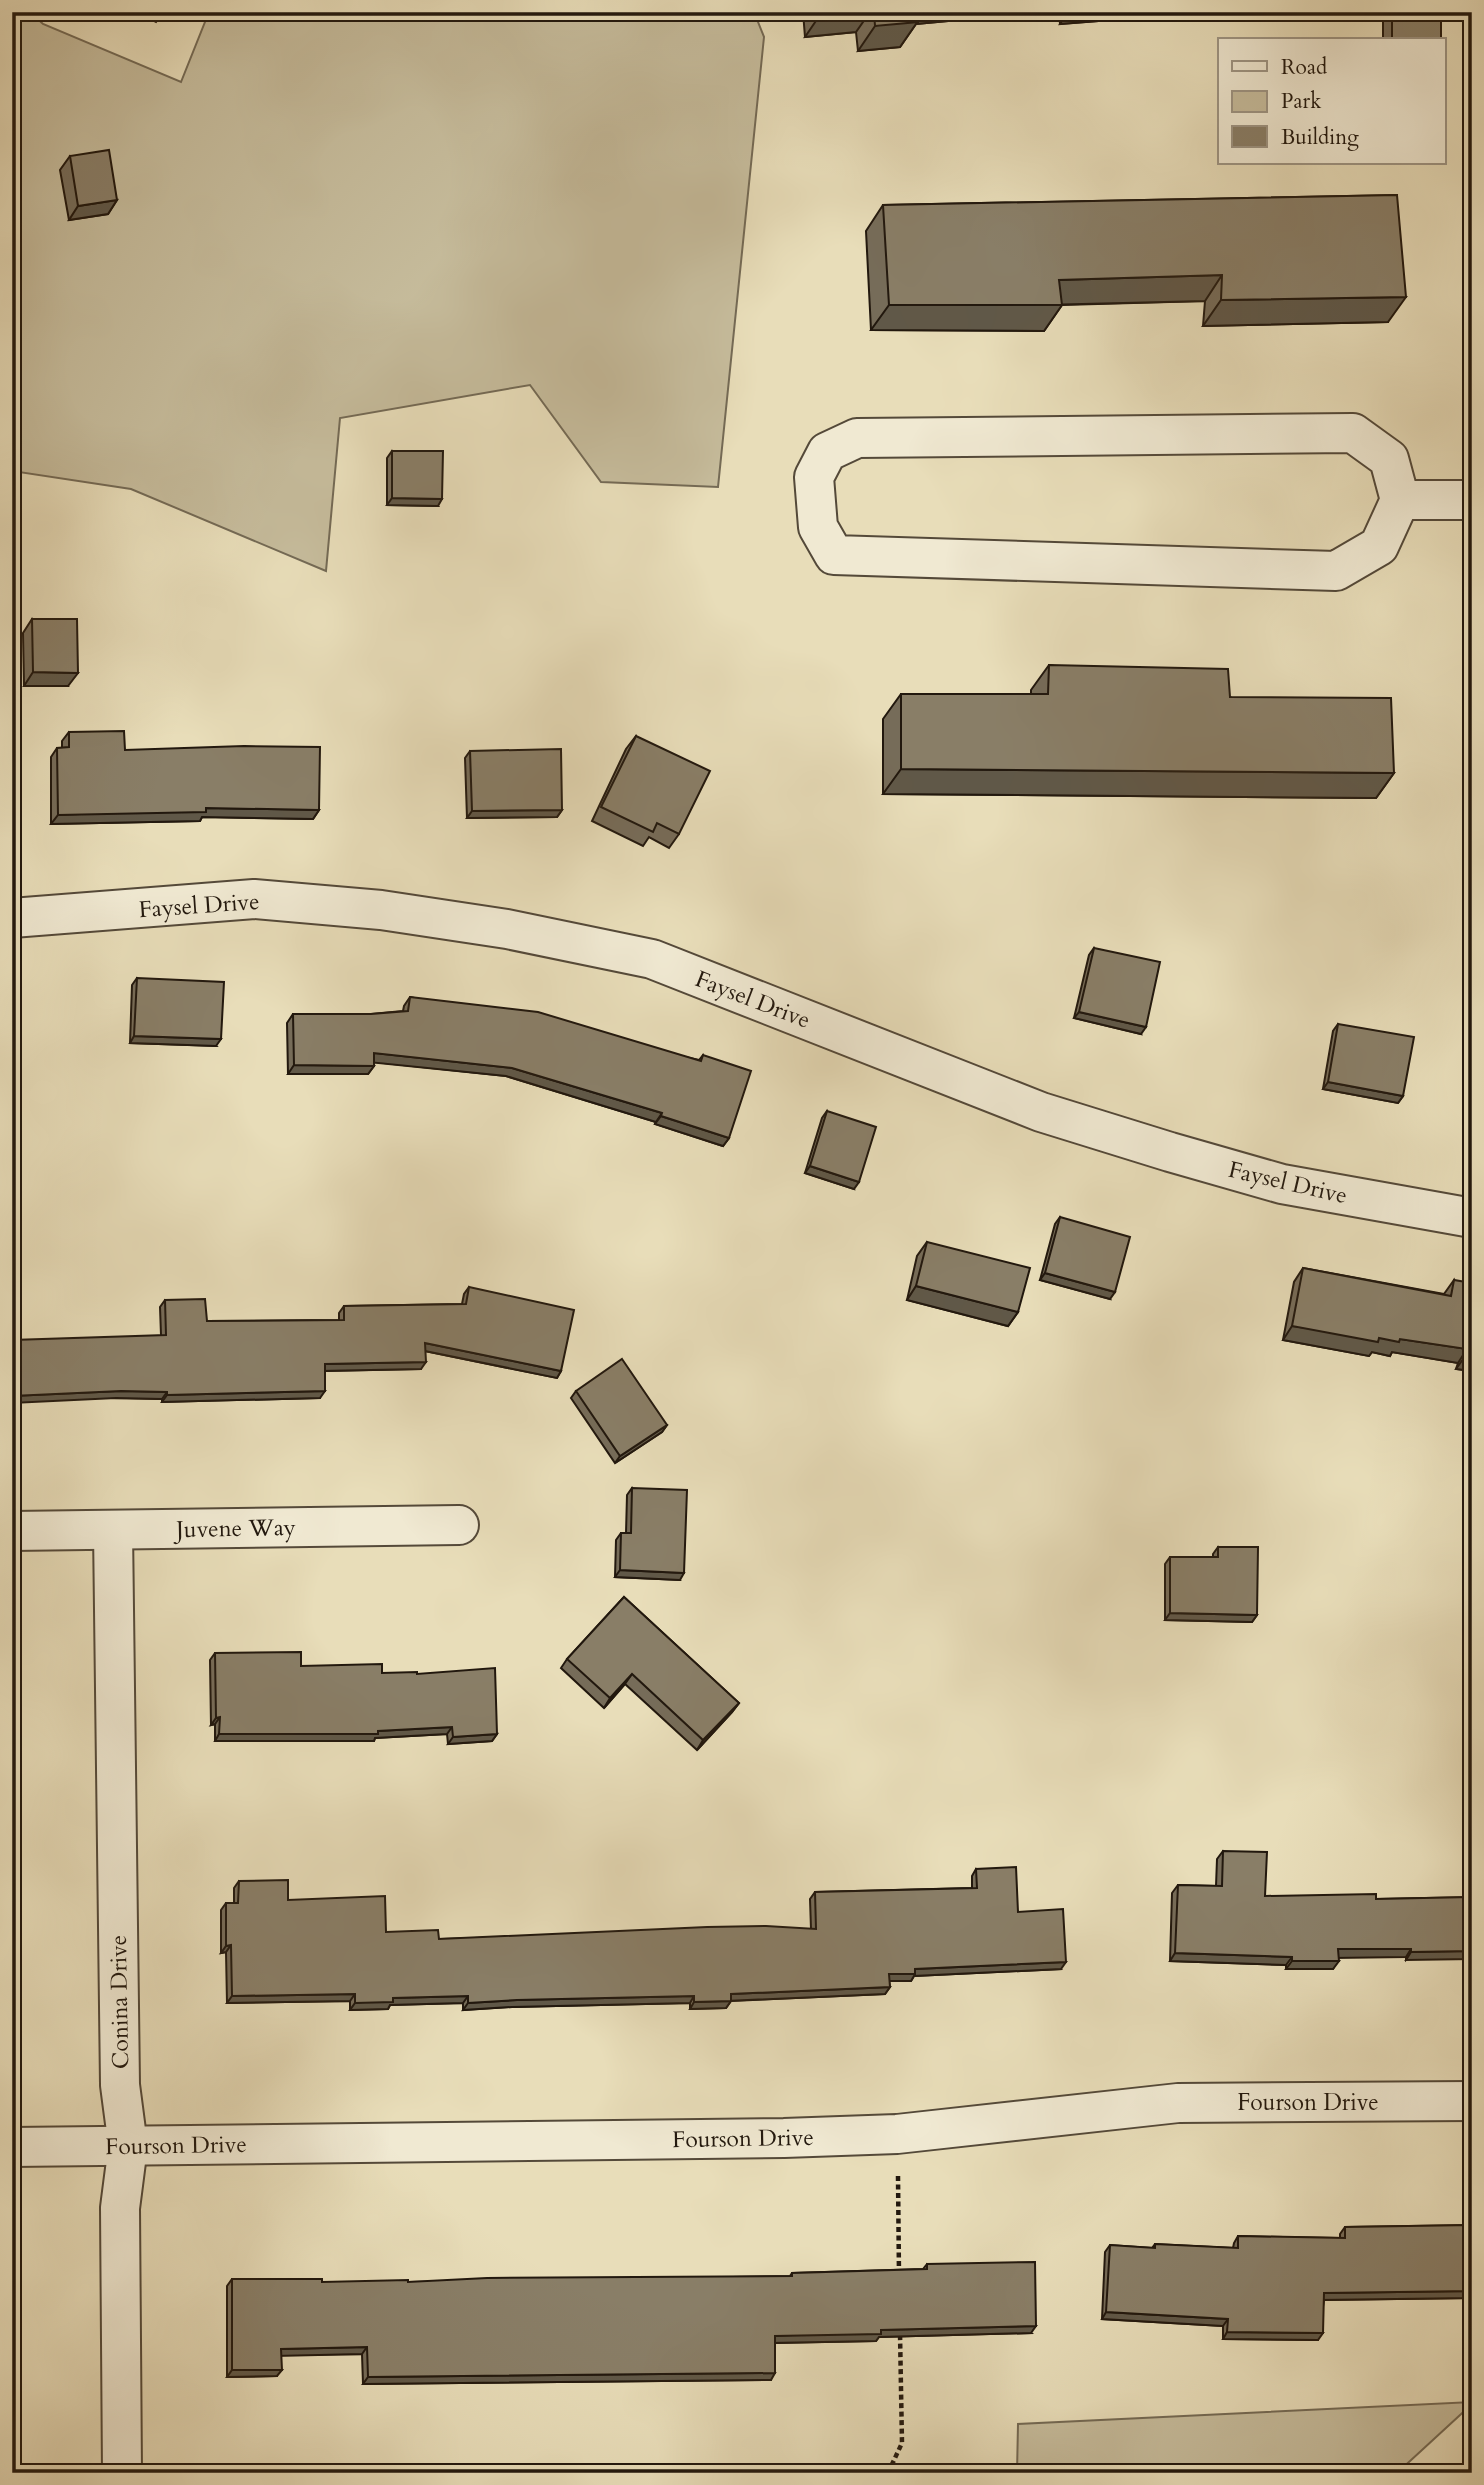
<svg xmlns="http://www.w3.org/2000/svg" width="1484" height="2485" font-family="Cardo,serif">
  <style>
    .green { fill: #c6bc9c; stroke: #746a55; stroke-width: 2 }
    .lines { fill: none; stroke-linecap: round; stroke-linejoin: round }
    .minor-casing { stroke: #544939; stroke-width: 42 }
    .path { stroke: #22180e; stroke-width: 4.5; stroke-dasharray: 5 3.5; stroke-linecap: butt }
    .minor { stroke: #f0e9d2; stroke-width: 38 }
    .wall { fill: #766c59; stroke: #22180e; stroke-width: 2 }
    .shaded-wall { fill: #605848; stroke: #22180e; stroke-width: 2 }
    .building { fill: #897e67; stroke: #22180e; stroke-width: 2 }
    .labels { text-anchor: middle; stroke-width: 5; stroke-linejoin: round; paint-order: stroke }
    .street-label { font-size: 23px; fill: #22180e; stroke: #f0e9d2 }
  </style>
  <rect width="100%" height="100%" fill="#e8ddb9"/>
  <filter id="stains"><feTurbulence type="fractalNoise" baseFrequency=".00286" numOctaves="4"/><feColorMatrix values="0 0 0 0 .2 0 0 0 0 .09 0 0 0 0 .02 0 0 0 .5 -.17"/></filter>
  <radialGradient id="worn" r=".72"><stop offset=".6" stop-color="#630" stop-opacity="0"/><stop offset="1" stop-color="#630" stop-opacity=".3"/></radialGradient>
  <g class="green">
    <polygon points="12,12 30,12 43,24 181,82 209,12 754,12 764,37 718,487 601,482 530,385 340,418 326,571 131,489 12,471"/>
    <polygon points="1472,2402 1472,2404 1397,2473 1017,2473 1018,2424"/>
  </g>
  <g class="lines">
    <g class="minor-casing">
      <g id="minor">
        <polygon points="1353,433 1389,459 1400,500 1379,546 1336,571 834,555 818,527 814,477 827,452 857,438"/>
        <polyline points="1400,500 1472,500"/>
        <polyline points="12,918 254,899 381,910 507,929 652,959 1041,1112 1170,1152 1282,1184 1472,1218"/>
        <polyline points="113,1530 120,2085 128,2146 120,2208 122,2473"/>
        <polyline points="12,1531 459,1525"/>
        <polyline points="12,2147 784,2138 897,2134 1178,2103 1472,2101"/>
      </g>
    </g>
    <g class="path">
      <polyline points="898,2176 899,2276"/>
      <polyline points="888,2473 902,2443 900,2333"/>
    </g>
    <use href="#minor" class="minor"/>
  </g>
  <g class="wall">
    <polygon points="137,12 163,12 156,22"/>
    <polygon points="803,12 1045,12 916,24 900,47 858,51 856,32 805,37"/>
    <polygon points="1059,12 1104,12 1098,21 1060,24"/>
    <rect x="1383" y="12" width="58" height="28"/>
    <polygon points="70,156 117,200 108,214 69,220 60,170"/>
    <polygon points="1397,195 1388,322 1203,326 1205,301 1062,305 1044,331 871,330 866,231 883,205"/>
    <polygon points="392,451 438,506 387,505 387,458"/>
    <polygon points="32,619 68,686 24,686 23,633"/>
    <polygon points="1049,665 1230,697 1394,773 1376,798 883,794 883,719 901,694 1031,694 1031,690"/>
    <polygon points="69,732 125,750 319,810 313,819 202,817 200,821 51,824 51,757 57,748 62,748 62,741"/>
    <polygon points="636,736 679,834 669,848 649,837 643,846 592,821 626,749"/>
    <polygon points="470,751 562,810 557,817 467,818 465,758"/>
    <polygon points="1094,948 1141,1034 1074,1018 1089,955"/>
    <polygon points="137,978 216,1046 130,1043 132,985"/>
    <polygon points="410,997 699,1060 703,1055 729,1138 723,1146 655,1124 656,1122 506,1076 374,1062 374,1066 368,1074 288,1074 287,1023 293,1014 371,1014 403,1011 404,1006"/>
    <polygon points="1338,1024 1403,1096 1398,1103 1323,1089 1333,1031"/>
    <polygon points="1472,1091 1472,1114 1468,1113"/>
    <polygon points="827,1111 854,1189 805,1173 822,1118"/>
    <polygon points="1060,1217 1110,1299 1040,1280 1055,1224"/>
    <polygon points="927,1242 1018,1312 1008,1326 907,1300 917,1256"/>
    <polygon points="1303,1268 1444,1294 1454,1280 1472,1371 1456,1369 1458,1363 1392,1352 1390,1356 1372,1352 1369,1356 1283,1340 1294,1282"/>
    <polygon points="469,1287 561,1371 557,1378 425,1351 421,1369 325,1371 320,1398 162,1402 162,1399 116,1398 161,1335 160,1307 165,1300 207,1321 339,1320 339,1313 344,1306 462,1304 464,1294"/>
    <polygon points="576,1391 667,1425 662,1432 615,1463 571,1398"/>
    <polygon points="632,1488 680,1580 615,1577 616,1540 621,1533 626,1533 627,1495"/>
    <polygon points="1218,1547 1257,1615 1252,1622 1165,1620 1165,1564 1170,1557 1213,1557 1213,1554"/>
    <polygon points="624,1597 739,1703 732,1712 697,1750 625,1684 604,1708 561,1668 567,1659"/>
    <polygon points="215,1653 301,1666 382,1673 417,1674 497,1734 492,1741 448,1744 447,1734 375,1738 374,1741 215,1741 215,1724 211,1725 210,1660"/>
    <polygon points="1223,1851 1265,1896 1376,1899 1472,1897 1406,1960 1406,1957 1339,1957 1333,1969 1286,1969 1286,1965 1170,1961 1172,1893 1178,1885 1216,1886 1217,1859"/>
    <polygon points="976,1869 1018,1912 1061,1969 914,1976 911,1981 889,1981 890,1987 885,1994 731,2001 726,2008 690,2009 690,2003 512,2007 463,2010 463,2003 390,2005 388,2009 350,2010 350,2001 227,2003 226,1952 221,1953 221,1910 226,1903 234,1903 234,1888 239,1881 288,1900 386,1932 439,1939 811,1929 810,1899 815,1892 972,1888 972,1876"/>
    <polygon points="1472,2225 1472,2298 1324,2300 1318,2340 1223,2339 1223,2326 1102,2319 1105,2252 1110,2245 1152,2248 1155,2244 1233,2248 1234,2243 1238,2236 1340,2238 1340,2234 1345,2227"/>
    <polygon points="927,2264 1031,2333 879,2337 876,2341 775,2343 771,2380 363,2384 362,2354 281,2355 277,2376 227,2377 227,2286 232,2279 322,2282 408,2282 790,2276 792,2273 923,2269"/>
    <polygon points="1472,2463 1472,2473 1465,2473"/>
  </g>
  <g class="shaded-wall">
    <polygon points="822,12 870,12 856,32 805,37"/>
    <polygon points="907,12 1045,12 916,24 900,47 858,51 875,26"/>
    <polygon points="1068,12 1104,12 1098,21 1060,24"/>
    <polygon points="117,200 108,214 69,220 78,206"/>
    <polygon points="1222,275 1205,301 1042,305 1059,280"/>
    <polygon points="1406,297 1388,322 1203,326 1221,300"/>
    <polygon points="889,305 1062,305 1044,331 871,330"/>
    <polygon points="392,498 442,499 438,506 387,505"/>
    <polygon points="33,672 78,673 68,686 24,686"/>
    <polygon points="901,769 1394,773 1376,798 883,794"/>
    <polygon points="206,808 319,810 313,819 202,817 200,821 51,824 58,815"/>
    <polygon points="562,810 557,817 467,818 472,811"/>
    <polygon points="1079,1012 1146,1027 1141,1034 1074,1018"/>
    <polygon points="134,1036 221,1039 216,1046 130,1043"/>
    <polygon points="374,1053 512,1068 662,1113 656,1122 506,1076 368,1062"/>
    <polygon points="294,1065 374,1066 368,1074 288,1074"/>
    <polygon points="1328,1082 1403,1096 1398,1103 1323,1089"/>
    <polygon points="661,1116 729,1138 723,1146 655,1124"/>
    <polygon points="810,1166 859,1182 854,1189 805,1173"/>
    <polygon points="1045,1273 1115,1292 1110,1299 1040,1280"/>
    <polygon points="916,1286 1018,1312 1008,1326 907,1300"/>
    <polygon points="1292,1326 1379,1338 1400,1339 1467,1349 1458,1363 1392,1352 1390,1356 1372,1352 1369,1356 1283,1340"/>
    <polygon points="425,1343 561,1371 557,1378 420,1350"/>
    <polygon points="1466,1355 1472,1356 1472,1371 1456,1369"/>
    <polygon points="426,1362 421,1369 320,1371 325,1364"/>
    <polygon points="121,1391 167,1392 162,1399 116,1398 12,1403 12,1396"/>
    <polygon points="325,1391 320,1398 162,1402 167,1395"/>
    <polygon points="667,1425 662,1432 615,1463 620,1456"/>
    <polygon points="620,1570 684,1573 680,1580 615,1577"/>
    <polygon points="1170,1613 1257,1615 1252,1622 1165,1620"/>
    <polygon points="632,1674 625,1684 604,1708 610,1698"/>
    <polygon points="739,1703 732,1712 697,1750 703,1740"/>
    <polygon points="19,1715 14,1722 12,1722 12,1716"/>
    <polygon points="220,1717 215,1724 211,1725 216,1718"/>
    <polygon points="452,1727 447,1734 375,1738 374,1741 215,1741 219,1734 378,1731"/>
    <polygon points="497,1734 492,1741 448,1744 453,1737"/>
    <polygon points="231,1945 226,1952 221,1953 226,1946"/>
    <polygon points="1338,1949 1411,1949 1406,1957 1333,1958"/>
    <polygon points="1472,1951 1472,1959 1406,1960 1411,1952"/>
    <polygon points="1175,1953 1292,1957 1286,1965 1170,1961"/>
    <polygon points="1292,1961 1339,1961 1333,1969 1286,1969"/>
    <polygon points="1066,1962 1061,1969 914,1976 911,1981 884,1981 889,1974 915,1969"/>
    <polygon points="890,1987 885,1994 726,2001 731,1994"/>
    <polygon points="355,1994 350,2001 227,2003 232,1996"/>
    <polygon points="468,1996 463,2003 390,2005 388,2009 350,2010 355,2003 393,1998"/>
    <polygon points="694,1996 690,2003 512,2007 463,2010 468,2003 517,2000"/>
    <polygon points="731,2001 726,2008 690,2009 694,2002"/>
    <polygon points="1472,2291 1472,2298 1319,2300 1324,2293"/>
    <polygon points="1106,2312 1228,2319 1223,2326 1102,2319"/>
    <polygon points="1036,2326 1031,2333 879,2337 876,2341 770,2343 775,2336 881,2330"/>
    <polygon points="1227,2332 1323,2333 1318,2340 1223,2339"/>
    <polygon points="367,2347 362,2354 276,2356 281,2349"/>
    <polygon points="232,2370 282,2370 277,2376 227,2377"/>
    <polygon points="775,2373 771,2380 363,2384 368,2377"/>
  </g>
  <g class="building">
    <polygon points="874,12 917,12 918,22 875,26"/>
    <rect x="1392" y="12" width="49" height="28"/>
    <polygon points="109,150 117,200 78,206 70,156"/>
    <polygon points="1397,195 1406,297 1221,300 1222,275 1059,280 1062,305 889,305 883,205"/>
    <polygon points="392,451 443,451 442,499 392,498"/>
    <polygon points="32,619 77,619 78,673 33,672"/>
    <polygon points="1049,665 1228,669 1230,697 1391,698 1394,773 901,769 901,694 1048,694"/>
    <polygon points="124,731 125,750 244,746 320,747 319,810 206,808 206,812 58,815 57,748 69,747 69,732"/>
    <polygon points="636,736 710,771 679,834 657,823 653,832 601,807"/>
    <polygon points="561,749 562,810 472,811 470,751"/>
    <polygon points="1094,948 1160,962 1146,1027 1079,1012"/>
    <polygon points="137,978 224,982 221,1039 134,1036"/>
    <polygon points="410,997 538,1012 701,1061 703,1055 751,1071 729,1138 661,1116 662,1113 512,1068 374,1053 374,1066 294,1065 293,1014 371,1014 408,1011"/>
    <polygon points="1338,1024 1414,1037 1403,1096 1328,1082"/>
    <polygon points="827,1111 876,1127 859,1182 810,1166"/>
    <polygon points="1060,1217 1130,1237 1115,1292 1045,1273"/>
    <polygon points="927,1242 1030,1268 1018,1312 916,1286"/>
    <polygon points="1303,1268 1451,1296 1454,1280 1472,1283 1472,1356 1466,1355 1467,1349 1400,1339 1399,1342 1379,1338 1378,1342 1292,1326"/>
    <polygon points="469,1287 574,1310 561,1371 425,1343 426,1362 325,1364 325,1391 167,1395 167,1392 121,1391 12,1396 12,1340 166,1335 165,1300 205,1299 207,1321 344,1320 344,1306 466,1304"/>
    <polygon points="622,1359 667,1425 620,1456 576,1391"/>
    <polygon points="632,1488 687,1490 684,1573 620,1570 621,1533 631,1533"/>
    <polygon points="1218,1547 1258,1547 1257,1615 1170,1613 1170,1557 1218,1557"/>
    <polygon points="624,1597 739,1703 703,1740 632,1674 610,1698 567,1659"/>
    <polygon points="301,1652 301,1666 382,1664 382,1673 417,1672 417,1674 495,1668 497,1734 453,1737 452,1727 378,1731 378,1734 219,1734 220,1717 216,1718 215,1653"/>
    <polygon points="12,1655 16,1655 19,1715 12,1716"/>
    <polygon points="1223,1851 1267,1852 1265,1896 1376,1894 1376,1899 1472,1897 1472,1951 1411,1952 1411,1949 1338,1949 1339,1961 1292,1961 1292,1957 1175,1953 1178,1885 1222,1886"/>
    <polygon points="1016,1867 1018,1912 1063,1909 1066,1962 915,1969 915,1974 889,1974 890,1987 731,1994 731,2001 694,2002 694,1996 517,2000 468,2003 468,1996 393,1998 393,2002 355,2003 355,1994 232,1996 231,1945 226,1946 226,1903 238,1903 239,1881 288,1880 288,1900 385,1896 386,1932 438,1930 439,1939 707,1927 766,1926 816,1929 815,1892 977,1888 976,1869"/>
    <polygon points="12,1945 14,1945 16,2014 12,2014"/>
    <polygon points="1472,2225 1472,2291 1324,2293 1323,2333 1227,2332 1228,2319 1106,2312 1110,2245 1155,2248 1155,2244 1238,2248 1238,2236 1345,2238 1345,2227"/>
    <polygon points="1035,2262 1036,2326 881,2330 881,2334 775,2336 775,2373 368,2377 367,2347 281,2349 282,2370 232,2370 232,2279 322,2279 322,2282 408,2280 408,2282 487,2278 792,2276 792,2273 927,2269 927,2264"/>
    <rect x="12" y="2273" width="5" height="36"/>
  </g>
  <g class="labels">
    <g class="street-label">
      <text transform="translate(199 905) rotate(-4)" y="8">Faysel Drive</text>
      <text transform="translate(753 999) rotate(21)" y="8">Faysel Drive</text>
      <text transform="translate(1288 1182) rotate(13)" y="8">Faysel Drive</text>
      <text transform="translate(236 1528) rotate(-1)" y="8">Juvene Way</text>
      <text transform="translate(119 2002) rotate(-91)" y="8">Conina Drive</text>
      <text x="1308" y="2110">Fourson Drive</text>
      <text transform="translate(743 2138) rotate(-1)" y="8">Fourson Drive</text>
      <text transform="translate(176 2145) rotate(-1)" y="8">Fourson Drive</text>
    </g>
  </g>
  <rect width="1484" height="2485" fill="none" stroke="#e8ddb9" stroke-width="42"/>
  <rect x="14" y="14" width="1456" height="2457" fill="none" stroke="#22180e" stroke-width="3.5"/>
  <rect x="21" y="21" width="1442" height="2443" fill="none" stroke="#22180e" stroke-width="2"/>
  <rect x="1218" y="38" width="228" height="126" fill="#f0e9d2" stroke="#9e9584" stroke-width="2"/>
  <rect x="1232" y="61" width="35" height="10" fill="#f0e9d2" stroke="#9e9584" stroke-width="2"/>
  <text x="1281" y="74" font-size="21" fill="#22180e">Road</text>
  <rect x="1232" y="91" width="35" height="21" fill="#c6bc9c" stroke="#9e9584" stroke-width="2"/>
  <text x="1281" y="108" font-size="21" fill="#22180e">Park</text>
  <rect x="1232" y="126" width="35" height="21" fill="#897e67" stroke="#9e9584" stroke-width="2"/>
  <text x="1281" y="144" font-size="21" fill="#22180e">Building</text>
  <rect width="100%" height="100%" filter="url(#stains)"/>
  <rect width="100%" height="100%" fill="url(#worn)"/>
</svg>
